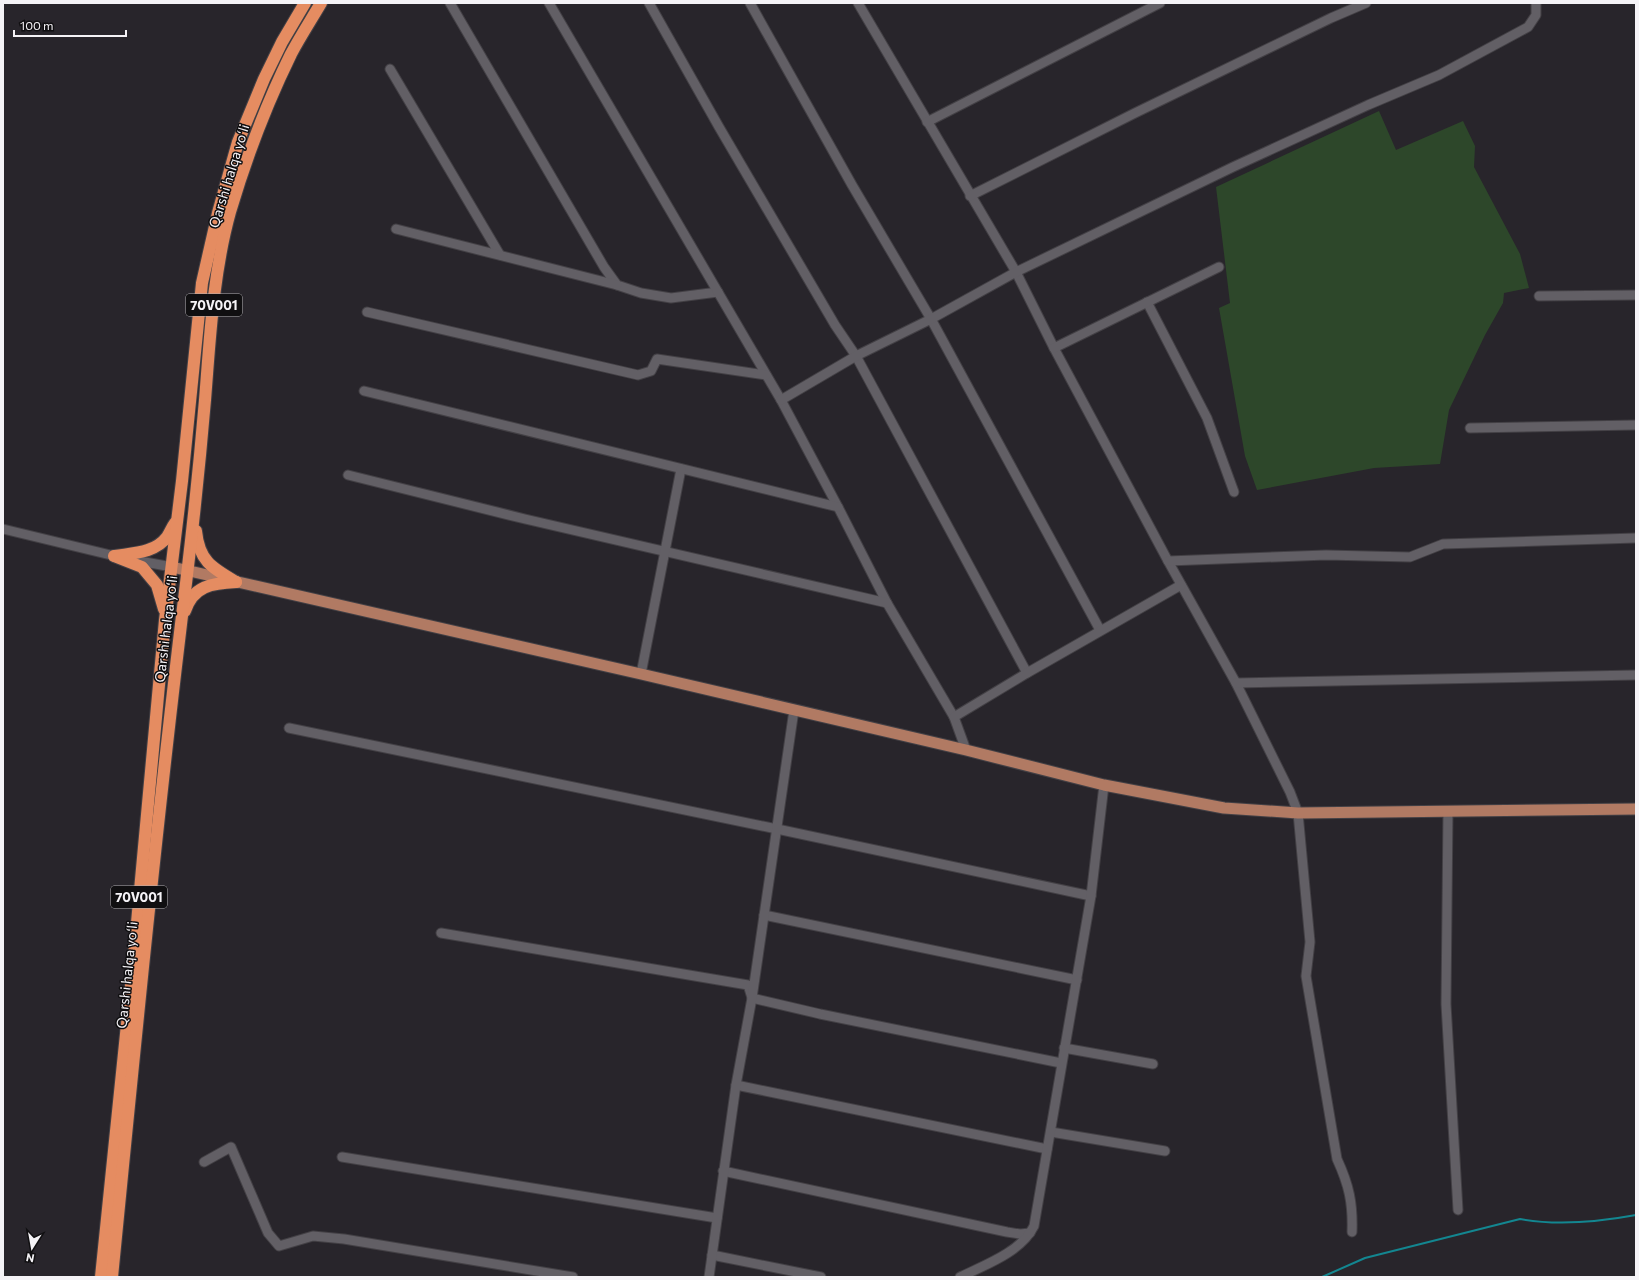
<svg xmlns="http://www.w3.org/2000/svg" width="1639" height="1280" font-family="Commissioner,sans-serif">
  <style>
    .green { fill: #2d472a }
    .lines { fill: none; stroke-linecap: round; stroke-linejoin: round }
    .stream { stroke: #138690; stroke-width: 2 }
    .minor-casing { stroke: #434045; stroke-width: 11 }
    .major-casing { stroke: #434045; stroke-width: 13 }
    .highway-casing { stroke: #434045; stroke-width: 14 }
    .minor { stroke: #625f65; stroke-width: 9 }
    .major { stroke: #b17a63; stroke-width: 11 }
    .highway { stroke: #e58c61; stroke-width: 12 }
    .labels { text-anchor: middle; stroke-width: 3; stroke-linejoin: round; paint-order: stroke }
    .shield { fill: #100f11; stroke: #b0afb2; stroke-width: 1 }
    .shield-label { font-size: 13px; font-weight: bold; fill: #f5f3f7 }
    .street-label { font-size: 14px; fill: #f5f3f7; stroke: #100f11 }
  </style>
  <rect width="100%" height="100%" fill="#28252b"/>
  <polygon class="green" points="1379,111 1396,150 1463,121 1475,146 1474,167 1520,254 1529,288 1504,293 1503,303 1485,335 1449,410 1440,464 1374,468 1257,490 1245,456 1219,308 1230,303 1216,187"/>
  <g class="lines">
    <path class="stream" d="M1322,1277L1365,1258L1520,1219C1558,1226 1598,1222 1636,1215"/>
    <g class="minor-casing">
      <g id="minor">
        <polyline points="450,3 604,267 617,285 641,293 671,298 718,292"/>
        <polyline points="549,3 781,400 838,507 887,603 954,717"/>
        <polyline points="649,3 719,127 835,325 856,356 1027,673"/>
        <polyline points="750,3 852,185 931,319 1100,630"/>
        <path d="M858,3L1016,272L1054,348L1168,561L1236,683L1290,792L1298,813L1310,942L1306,976L1337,1159C1349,1185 1353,1203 1352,1232"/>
        <polyline points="390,69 500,255"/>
        <polyline points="927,122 1160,3"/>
        <polyline points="970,196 1135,113 1331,18 1366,3"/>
        <polyline points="396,229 617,285"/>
        <polyline points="1539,296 1636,295"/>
        <polyline points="1147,302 1207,418 1234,492"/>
        <polyline points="367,312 638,375 651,371 657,359 766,375"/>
        <polyline points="1054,348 1219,267"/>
        <polyline points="364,391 838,507"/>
        <polyline points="781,400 856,356 931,319 1016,272 1233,167 1368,105 1439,75 1528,27 1536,15 1536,3"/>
        <polyline points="1470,428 1636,425"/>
        <polyline points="348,475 525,519 887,603"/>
        <polyline points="3,529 119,557"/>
        <polyline points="134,560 172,567"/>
        <polyline points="1168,561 1326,555 1410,557 1443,544 1636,538"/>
        <polyline points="641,674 681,469"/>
        <polyline points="1236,683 1636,675"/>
        <polyline points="289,728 777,829 1091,896"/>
        <polyline points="966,750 954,717 1027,673 1181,585"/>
        <polyline points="1448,811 1446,1004 1458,1210"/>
        <polyline points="764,915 1077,980"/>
        <polyline points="441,933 748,985 752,998 820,1014 1061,1063"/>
        <polyline points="1064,1048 1153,1064"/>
        <polyline points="736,1085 1047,1149"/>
        <polyline points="1051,1132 1165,1151"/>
        <polyline points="342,1157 717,1218"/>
        <polyline points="204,1162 231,1147 268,1233 279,1246 313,1236 344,1239 573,1277"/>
        <polyline points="723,1171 1007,1232 1020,1234 1030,1233"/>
        <polyline points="712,1255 821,1277"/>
        <polyline points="709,1277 736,1085 752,998 794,710"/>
        <path d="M960,1277C985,1265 1021,1252 1034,1226L1091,896L1104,785"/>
      </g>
    </g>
    <g class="major-casing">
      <polyline id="major" points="172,567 641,674 966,750 1104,785 1224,808 1298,813 1636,809"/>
    </g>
    <g class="highway-casing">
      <g id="highway">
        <path d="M196,531C199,561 212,568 236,582"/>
        <polyline points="114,556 142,567 157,585 164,609"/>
        <path d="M115,556C133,553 155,553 167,537C170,533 172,527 175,523"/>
        <path d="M185,611C193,586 212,583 236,582"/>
        <polyline points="101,1277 133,966 165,620 182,481 202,283 218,213 238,142 264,79 282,42 305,3"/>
        <path d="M112,1277C135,1043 158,809 187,575C194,517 200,459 205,400C210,338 213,273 230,212C246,158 266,105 291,54C300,37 311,20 321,3"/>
      </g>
    </g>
    <use href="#minor" class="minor"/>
    <use href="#major" class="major"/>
    <use href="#highway" class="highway"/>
  </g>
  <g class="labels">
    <g class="shield">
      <rect x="186" y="294" width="56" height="22" rx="3"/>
      <rect x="111" y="886" width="56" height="22" rx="3"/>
    </g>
    <g class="shield-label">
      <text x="214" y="310">70V001</text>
      <text x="139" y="902">70V001</text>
    </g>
    <g class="street-label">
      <text transform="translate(229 176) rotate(-73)" y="5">Qarshi halqa yoʻli</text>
      <text transform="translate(166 629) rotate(-83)" y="5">Qarshi halqa yoʻli</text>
      <text transform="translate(127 975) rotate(-84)" y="5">Qarshi halqa yoʻli</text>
    </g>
  </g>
  <rect width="1639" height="1280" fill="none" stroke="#f5f3f7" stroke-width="8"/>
  <g transform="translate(32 1248) rotate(191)" stroke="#100f11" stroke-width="3" paint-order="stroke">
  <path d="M0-3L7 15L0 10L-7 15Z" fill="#f5f3f7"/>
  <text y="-6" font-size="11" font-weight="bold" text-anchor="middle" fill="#f5f3f7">N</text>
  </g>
  <path d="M14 30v6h112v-6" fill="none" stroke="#f5f3f7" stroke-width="2"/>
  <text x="20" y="30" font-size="12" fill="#f5f3f7" stroke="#100f11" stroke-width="3" paint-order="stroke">100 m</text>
</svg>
